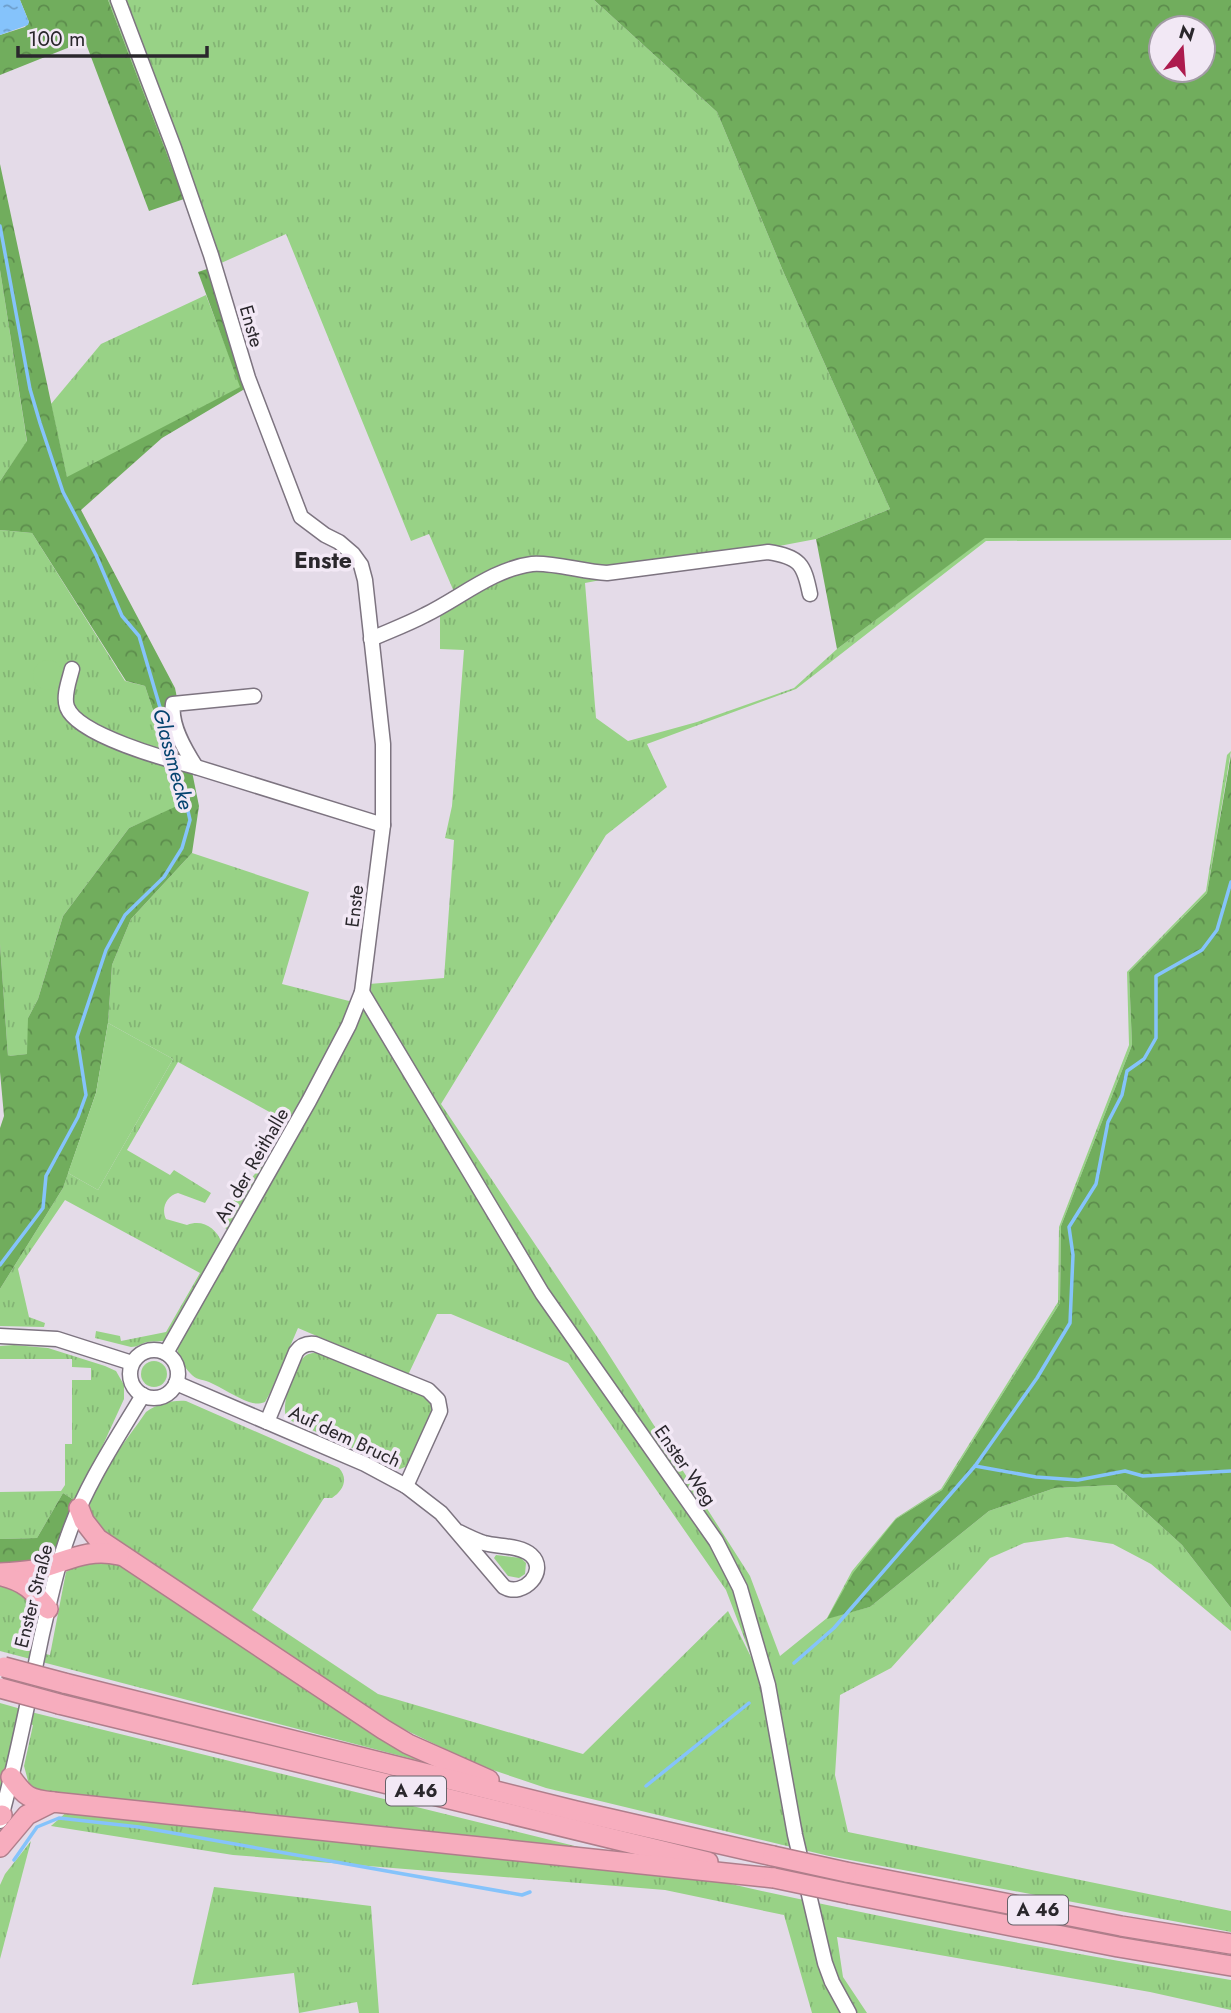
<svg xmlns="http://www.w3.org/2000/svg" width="1231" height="2013" font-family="Jost,sans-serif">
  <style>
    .grass { fill: url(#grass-tufts) }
    .forest { fill: url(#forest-crowns); fill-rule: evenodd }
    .garden { fill: #98d286 }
    .water { fill: url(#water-ripples) }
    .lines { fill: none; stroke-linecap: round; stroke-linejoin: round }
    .stream { stroke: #85c3fb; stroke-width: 3.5 }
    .minor-casing { stroke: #7d7480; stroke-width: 17 }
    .highway-casing { stroke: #af7e8b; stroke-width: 22 }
    .minor { stroke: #fff; stroke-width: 14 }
    .highway { stroke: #f7adbe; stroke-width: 19 }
    .highway-bridge-casing { stroke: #af7e8b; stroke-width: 22; stroke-linecap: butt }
    .highway-bridge { stroke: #f7adbe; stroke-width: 19 }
    .labels { text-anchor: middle; stroke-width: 7; stroke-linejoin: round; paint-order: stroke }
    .shield { fill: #f2e8f5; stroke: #666168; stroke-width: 2 }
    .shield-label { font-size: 18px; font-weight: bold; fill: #2a272c }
    .street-label { font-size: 19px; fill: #2a272c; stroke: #f2e8f5 }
    .water-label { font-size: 21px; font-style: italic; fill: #04436f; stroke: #f2e8f5 }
    .quarter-label { font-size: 23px; font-weight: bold; fill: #2a272c; stroke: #f2e8f5 }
  </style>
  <defs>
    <pattern id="grass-tufts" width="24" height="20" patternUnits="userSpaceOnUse" patternTransform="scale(1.75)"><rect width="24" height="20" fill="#98d286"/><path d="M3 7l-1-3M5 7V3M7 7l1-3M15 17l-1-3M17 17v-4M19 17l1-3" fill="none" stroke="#83b474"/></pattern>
    <pattern id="forest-crowns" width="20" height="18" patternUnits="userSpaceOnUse" patternTransform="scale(1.75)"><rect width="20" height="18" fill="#71ad5d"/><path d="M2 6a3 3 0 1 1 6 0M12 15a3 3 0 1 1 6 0" fill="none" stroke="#5d8d4d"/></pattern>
    <pattern id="water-ripples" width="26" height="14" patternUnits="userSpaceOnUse" patternTransform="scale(1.75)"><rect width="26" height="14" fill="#85c3fb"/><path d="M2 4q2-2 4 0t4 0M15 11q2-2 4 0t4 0" fill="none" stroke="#6d9ecb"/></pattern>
  </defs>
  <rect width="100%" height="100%" fill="#e4dbe8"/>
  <g class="grass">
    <path d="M108,0H594L717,112L783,271L890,509L816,539L585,583L596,718L628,741L697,722L794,688L837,649L984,538H1231V540L986,541L796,689L647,744L667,787L606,835L441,1104L604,1347L750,1576L780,1656L827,1618L852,1571L896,1518L941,1489L1058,1302L1059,1227L1129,1045L1127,972L1206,891L1227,755L1231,751L1207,893L1129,972L1132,1045L1061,1226L1060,1303L942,1490L896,1519L828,1618L870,1607L989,1511L1055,1488L1116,1485L1182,1545L1231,1608V1631L1151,1564L1113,1544L1067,1537L1024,1543L990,1558L891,1668L840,1695L835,1775L848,1832L1231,1911V1932L829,1856L546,1788L478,1765L391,1723L102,1535L88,1512C96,1475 125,1443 146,1412C158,1404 171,1400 186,1401L339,1468C349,1479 343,1491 332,1498H324L252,1610L378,1694L583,1754L728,1611L753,1661L726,1590L568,1363L451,1314H437L408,1375L298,1328L270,1393L265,1402C259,1404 255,1404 249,1402C235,1397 223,1388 209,1382C201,1379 196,1380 190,1373C183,1366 176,1353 177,1343L363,1006L374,1000L369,984L444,978L454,840L445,838L452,806L464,650L440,649V614L455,594L429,534L411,541L286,234L210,268Z"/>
    <polygon points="0,270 27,442 0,481"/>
    <polygon points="206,295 241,387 67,478 51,404 101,344"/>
    <polygon points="0,530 32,533 125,681 145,686 172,767 177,807 129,828 63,916 38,999 28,1018 28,1054 8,1056 0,944"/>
    <path d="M192,853L309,892L282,984L353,1002L312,1090L286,1121L178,1062L127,1150L170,1175L174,1170L211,1193L205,1203L178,1193C166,1196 161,1209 166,1219L187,1225C203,1219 216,1228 222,1243L168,1340C161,1342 154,1341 147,1342C140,1344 138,1347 131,1347L95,1338L96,1331L120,1336L121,1341L166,1332L200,1273L65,1200L18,1269L29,1317L45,1323L44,1327L0,1326V1289L63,1188L68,1173L98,1190L173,1059L108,1023L112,965L131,919Z"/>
    <polygon points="274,1150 231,1229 226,1229 222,1221 223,1214"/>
    <polygon points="14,1345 48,1348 105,1366 116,1371 124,1385 124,1399 97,1458 74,1500 63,1493 37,1538 0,1539 0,1492 61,1491 65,1485 65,1444 72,1444 72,1380 91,1380 91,1368 72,1367 72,1359 0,1359 0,1346"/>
    <path d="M313,1353H320L422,1394C431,1401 433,1405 432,1416L410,1465L400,1469L287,1419C280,1406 293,1369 303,1358C307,1354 308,1354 313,1353Z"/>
    <circle cx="154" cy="1374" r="13"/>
    <polygon points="496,1555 521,1558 526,1563 525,1574 519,1578 508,1576 494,1558"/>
    <polygon points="89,1559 122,1564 439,1766 0,1651 0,1582 25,1591 37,1611 29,1650 50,1655 66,1572"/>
    <polygon points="0,1703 35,1713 591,1850 31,1792 24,1766 33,1725 18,1721 0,1797"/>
    <path d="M69,1810L709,1879C882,1919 1056,1951 1231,1980V2010L1150,1992L837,1937L843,1977L867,2013H812L784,1915L665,1890L233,1855L51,1826Z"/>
    <polygon points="31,1841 0,1959 0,1885 5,1874"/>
    <polygon points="214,1887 371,1906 379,2013 359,2013 357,2002 299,2013 294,1973 192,1985"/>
  </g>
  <g class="forest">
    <polygon points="20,0 108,0 184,199 149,211 85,41 0,75 0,35 25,27 29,22"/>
    <path d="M594,0H1231V538H985L837,649L816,539L890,509L783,271L717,112ZM1161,28H1203V70H1161Z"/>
    <polygon points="0,164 67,477 240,387 198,272 210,268 248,387 162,438 81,510 175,688 199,806 192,853 131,919 112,965 108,1023 96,1093 63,1188 0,1289 0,1128 4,1116 0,1072 0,944 8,1056 27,1054 28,1018 38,999 63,916 129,828 177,806 172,767 145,686 126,681 32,533 0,530 0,481 27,441 0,270"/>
    <polygon points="1231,755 1231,1608 1182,1545 1116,1485 1055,1488 989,1511 870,1607 827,1619 853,1573 896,1519 942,1490 1060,1303 1061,1226 1132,1045 1129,972 1207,893"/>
    <path d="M63,1493L74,1500C67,1519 59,1555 39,1563C28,1567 12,1565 0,1566V1539L37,1538Z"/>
  </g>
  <g class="garden">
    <circle cx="48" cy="675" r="15"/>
    <polygon points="108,1023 173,1059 98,1190 68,1173 96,1093"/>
  </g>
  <polygon class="water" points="0,0 20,0 29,22 28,25 0,35"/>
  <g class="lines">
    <g class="stream">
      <polyline points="0,226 30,389 40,423 63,492 96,555 122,616 139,636 174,755"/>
      <polyline points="0,1265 43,1208 46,1176 78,1117 86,1095 77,1037 106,950 125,915 164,877 182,848 190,820 178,766"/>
      <polyline points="975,1466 1036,1477 1078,1480 1125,1471 1143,1476 1231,1471"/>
      <polyline points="794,1663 834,1628 975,1466 1037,1378 1070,1323 1073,1255 1069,1227 1096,1184 1108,1122 1122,1095 1127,1071 1144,1059 1156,1038 1156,976 1202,950 1217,930 1231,882"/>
      <polyline points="646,1786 749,1703"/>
      <polyline points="14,1860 37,1827 59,1818 139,1827 522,1895 530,1892"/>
    </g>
    <g class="minor-casing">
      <g id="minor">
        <polyline points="118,0 174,148 211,255 248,378 301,517 325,535 339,542 353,554 361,565 365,580 383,744 383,825 362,992 349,1025 309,1101 166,1353"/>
        <path d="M371,639C389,631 408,624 425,615C460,598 493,569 532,564C552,562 584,572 607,573L768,552C800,557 804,564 810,594"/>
        <path d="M72,669C69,681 63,696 67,707C77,735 169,760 196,767L383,825"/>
        <path d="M196,767C185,750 170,725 173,704L254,696"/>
        <polyline points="362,992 542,1293 716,1541 740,1588 768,1685 795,1835 825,1963 832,1982 849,2013"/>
        <polyline points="0,1336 57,1339 132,1363"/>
        <circle cx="154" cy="1374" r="24"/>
        <path d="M176,1383L365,1464L406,1486L441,1513L504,1587C523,1598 549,1571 531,1555C520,1545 498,1547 484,1543C475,1540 467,1536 459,1532"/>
        <path d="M267,1422L296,1352C301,1345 307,1343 315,1344L428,1390L438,1400L440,1411L406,1486"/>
        <path d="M0,1821C17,1760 29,1696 42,1634C50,1601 56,1568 68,1536C85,1486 116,1440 143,1395"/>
      </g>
    </g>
    <g class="highway-casing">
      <g id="highway">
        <polyline points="79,1508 84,1521 98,1539 383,1729 408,1744 489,1780"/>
        <path d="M0,1573C13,1572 26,1572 38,1569C68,1561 87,1548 119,1555"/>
        <path d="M2,1576C26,1582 33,1591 48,1609"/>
        <polyline points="64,1683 576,1811 773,1856"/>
        <polyline points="59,1704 708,1862"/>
        <path d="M11,1777C25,1797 29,1799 53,1802"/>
        <polyline points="0,1816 2,1815"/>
        <polyline points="0,1847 27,1815 53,1802 774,1878"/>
        <polyline points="846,1872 1121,1926 1231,1944"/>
        <polyline points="850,1894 1118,1947 1231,1966"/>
      </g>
    </g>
    <use href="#minor" class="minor"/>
    <use href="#highway" class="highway"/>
    <g class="highway-bridge-casing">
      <g id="highway-bridge">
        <polyline points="4,1667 64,1683"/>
        <polyline points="0,1688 59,1704"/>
        <polyline points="773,1856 846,1872"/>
        <polyline points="774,1878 850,1894"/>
      </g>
    </g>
    <use href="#highway-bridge" class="highway-bridge"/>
  </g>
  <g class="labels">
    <g class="shield">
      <rect x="386" y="1776.5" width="60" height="29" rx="5"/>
      <rect x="1008" y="1895.5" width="60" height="29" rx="5"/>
    </g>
    <g class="shield-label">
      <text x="416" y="1797">A 46</text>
      <text x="1038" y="1916">A 46</text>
    </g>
    <g class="street-label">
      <text transform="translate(252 326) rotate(74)" y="7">Enste</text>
      <text transform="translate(354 906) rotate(-83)" y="7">Enste</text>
      <text transform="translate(251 1165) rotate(-60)" y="7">An der Reithalle</text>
      <text transform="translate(345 1436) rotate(25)" y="7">Auf dem Bruch</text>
      <text transform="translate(686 1465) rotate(55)" y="7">Enster Weg</text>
      <text transform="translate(33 1596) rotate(-76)" y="7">Enster Straße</text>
    </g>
    <g class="water-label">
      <text transform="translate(173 759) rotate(75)" y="7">Glassmecke</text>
    </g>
    <g class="quarter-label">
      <text x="323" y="568">Enste</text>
    </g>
  </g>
  <g transform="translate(1182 49) rotate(17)"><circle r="33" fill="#f2e8f5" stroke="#a29ba5" stroke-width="2"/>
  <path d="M0-5L12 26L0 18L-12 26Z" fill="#ad1b4e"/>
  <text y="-10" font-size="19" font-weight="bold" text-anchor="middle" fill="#2a272c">N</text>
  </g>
  <path d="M18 46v10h189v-10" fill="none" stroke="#2a272c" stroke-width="3.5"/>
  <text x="28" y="46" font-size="21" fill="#2a272c" stroke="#f2e8f5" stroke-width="5" paint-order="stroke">100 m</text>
</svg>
